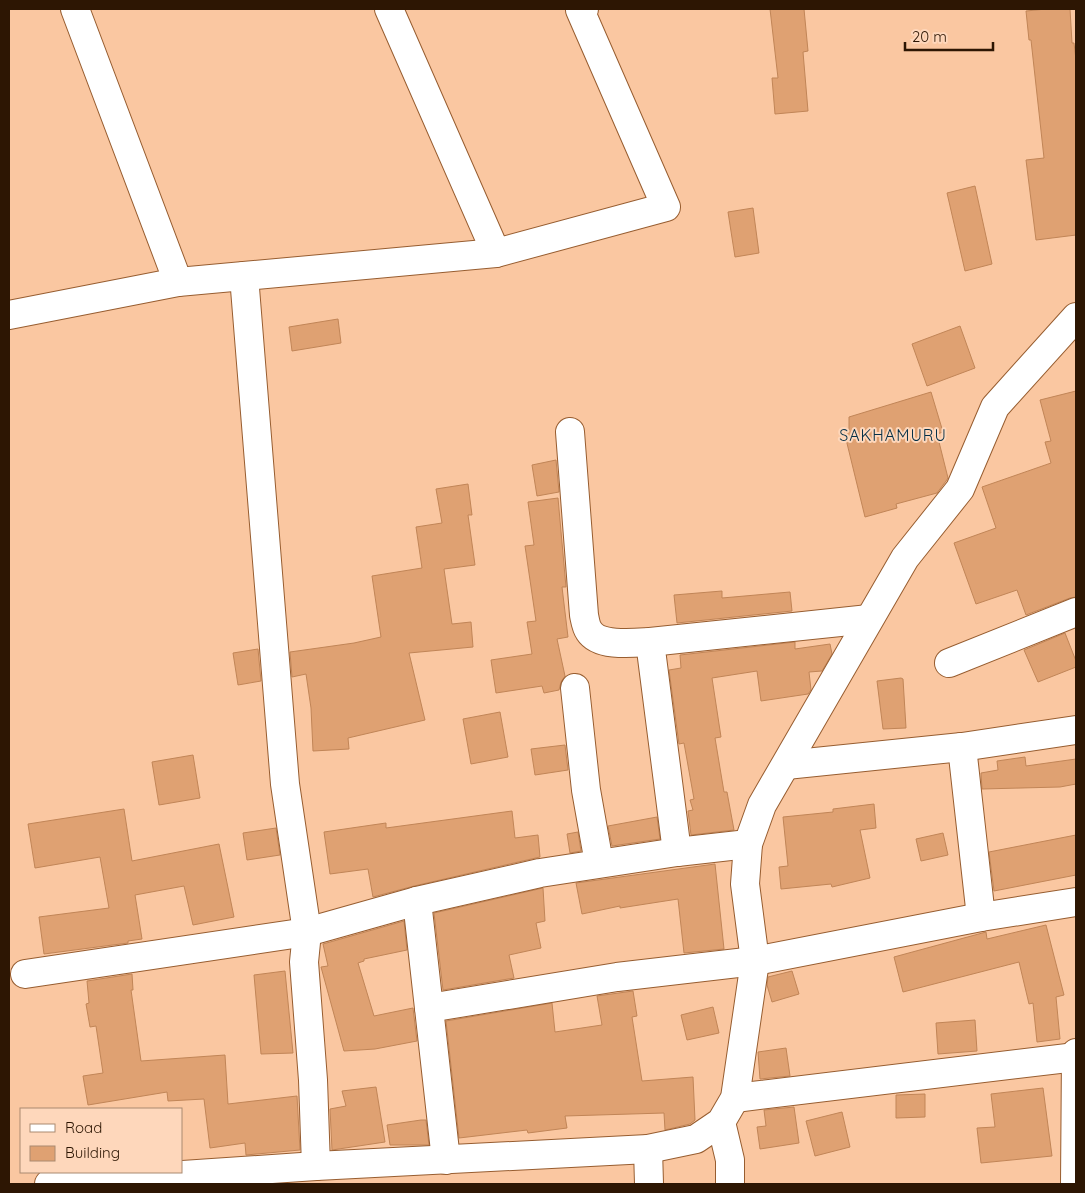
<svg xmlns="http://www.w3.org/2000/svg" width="1085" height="1193" font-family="Quicksand,sans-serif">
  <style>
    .building { fill: #dfa172; stroke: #c18557 }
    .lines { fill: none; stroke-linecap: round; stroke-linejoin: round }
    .minor-casing { stroke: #975d30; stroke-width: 30 }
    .tertiary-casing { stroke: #975d30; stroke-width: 30 }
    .minor { stroke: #fff; stroke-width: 28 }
    .tertiary { stroke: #fff; stroke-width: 28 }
    .labels { text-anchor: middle; stroke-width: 4; stroke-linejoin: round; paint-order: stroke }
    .quarter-label { font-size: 16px; letter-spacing: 1px; fill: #053047; stroke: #fed7bb }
  </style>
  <rect width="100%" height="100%" fill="#fac7a1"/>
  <g class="building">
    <polygon points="770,9 804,9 808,51 803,52 808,111 775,114 772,78 778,78"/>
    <polygon points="1046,9 1070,9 1072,43 1074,43 1076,60 1076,235 1036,240 1026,160 1044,158 1031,40 1029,40 1026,11"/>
    <polygon points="975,186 992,264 965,271 947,193"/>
    <polygon points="753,208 759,253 735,257 728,212"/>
    <polygon points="338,319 341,343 292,351 289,327"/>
    <polygon points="960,326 975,368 927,386 912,344"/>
    <polygon points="1076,391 1076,597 1070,598 1026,615 1017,590 976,604 954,543 996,528 982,487 1051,463 1045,442 1051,441 1040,400"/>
    <polygon points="931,392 943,432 937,434 948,478 946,481 937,493 896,504 897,508 865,517 844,431 849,430 849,417"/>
    <polygon points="556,460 559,492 537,496 532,465"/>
    <polygon points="468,484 472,515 468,515 475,565 444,569 452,624 471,622 473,647 409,653 425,720 348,738 349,749 313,751 311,708 306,674 292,677 290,652 354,643 381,637 372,576 422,568 416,527 442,523 436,489"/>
    <polygon points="558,498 566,587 562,587 568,637 557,639 565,676 561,682 559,690 544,693 542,686 496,693 491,660 532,654 527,622 536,621 525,546 534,545 528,502"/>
    <polygon points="722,591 722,598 790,592 792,611 677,623 674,595"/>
    <polygon points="1065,633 1076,661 1076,667 1038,682 1024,650"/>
    <polygon points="795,642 795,649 830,644 832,654 822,671 809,672 811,690 808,694 761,701 757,671 712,678 721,737 715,738 724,792 727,792 734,830 691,835 688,811 693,810 690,800 694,799 684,743 679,744 669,670 681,668 680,655"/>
    <polygon points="258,649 261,681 238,685 233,653"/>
    <polygon points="901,678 903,679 906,728 883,729 877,681"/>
    <polygon points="500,712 508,757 471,764 463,719"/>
    <polygon points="565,745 568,770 535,775 531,749"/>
    <polygon points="193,755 200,798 159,805 152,762"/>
    <polygon points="1025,757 1026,766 1076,759 1076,784 1060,787 982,789 981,773 998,770 997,761"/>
    <polygon points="874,804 876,828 860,830 870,878 832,887 831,884 781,889 779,867 788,866 783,817 833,812 833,809"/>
    <polygon points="124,809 132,861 219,844 234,917 193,925 184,886 135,895 142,939 128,941 128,943 44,954 39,917 109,908 100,857 35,868 28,824"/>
    <polygon points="512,811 515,838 538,835 540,857 414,886 373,897 368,869 330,874 324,832 386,823 386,828"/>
    <polygon points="657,817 660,839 612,846 608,826"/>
    <polygon points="276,828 280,855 247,860 243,833"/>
    <polygon points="578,832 581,851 570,853 567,834"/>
    <polygon points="943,833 948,855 921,861 916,839"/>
    <polygon points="1076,835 1076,875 994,891 989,852"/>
    <polygon points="715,864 724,949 684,953 678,899 620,908 620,906 582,914 576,883"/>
    <polygon points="543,888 545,921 536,923 541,948 509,955 514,978 443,990 434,913"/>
    <polygon points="404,921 407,950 364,959 364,961 358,963 374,1016 413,1008 417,1041 375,1049 344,1051 321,967 328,966 323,944"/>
    <polygon points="1046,925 1064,995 1056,997 1060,1039 1037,1042 1033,1003 1029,1004 1019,962 903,992 894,957 986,932 987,939"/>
    <polygon points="285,971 293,1053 261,1054 254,975"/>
    <polygon points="792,971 799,994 772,1002 767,985 768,977"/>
    <polygon points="132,974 133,990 131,990 141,1061 225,1055 228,1104 297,1096 300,1150 246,1155 245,1143 210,1148 204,1099 168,1101 167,1092 88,1105 83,1076 103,1073 96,1026 90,1027 86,1004 89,1003 87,981"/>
    <polygon points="633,991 637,1016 632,1017 642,1081 693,1077 695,1120 690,1124 665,1130 664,1113 565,1116 567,1128 528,1133 527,1130 459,1138 446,1021 552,1003 555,1032 602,1025 597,996"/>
    <polygon points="713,1007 719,1033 687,1040 681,1015"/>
    <polygon points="975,1020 977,1051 938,1054 936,1023"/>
    <polygon points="786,1048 790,1076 760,1079 758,1052"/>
    <polygon points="376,1087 385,1142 332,1150 330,1109 346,1106 342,1091"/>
    <polygon points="1043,1088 1052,1156 981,1163 977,1128 995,1127 991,1094"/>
    <polygon points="925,1094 925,1117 896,1118 896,1095"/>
    <polygon points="794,1107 799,1143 760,1149 757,1127 766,1126 764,1110"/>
    <polygon points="842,1112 850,1147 815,1156 806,1121"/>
    <polygon points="421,1120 426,1120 429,1145 390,1145 387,1125"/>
  </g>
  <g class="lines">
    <g class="minor-casing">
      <g id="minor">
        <polyline points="75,9 178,282"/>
        <polyline points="389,9 496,253"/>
        <polyline points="244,276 285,784 307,932 304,962 313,1080 316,1166"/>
        <polyline points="9,315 178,282 496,253 666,207 580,10 584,9"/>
        <path d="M570,432L584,615C585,620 586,627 589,631C599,647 633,643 650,642L869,619"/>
        <polyline points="650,642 677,852"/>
        <polyline points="949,663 1076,612"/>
        <polyline points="575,688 586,790 599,863"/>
        <polyline points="962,747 981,917"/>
        <polyline points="786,765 962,747 1076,730"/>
        <polyline points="417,901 446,1160"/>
        <polyline points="25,974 307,932 417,901 540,873 677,852 748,844"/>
        <polyline points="429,1008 617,977 755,961 981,917 1076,902"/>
        <polyline points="735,1098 1076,1057"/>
        <polyline points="721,1122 730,1160 730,1184"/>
        <polyline points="648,1149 649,1184"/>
        <polyline points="1075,1184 1076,1053"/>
      </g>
    </g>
    <g class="tertiary-casing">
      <polyline id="tertiary" points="49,1184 316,1166 648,1149 696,1139 721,1122 735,1098 755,961 745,884 748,844 762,805 905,558 960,489 995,407 1076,317"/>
    </g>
    <use href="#minor" class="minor"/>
    <use href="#tertiary" class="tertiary"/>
  </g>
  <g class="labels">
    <g class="quarter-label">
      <text x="893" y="441">SAKHAMURU</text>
    </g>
  </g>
  <rect width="1085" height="1193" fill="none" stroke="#2d1603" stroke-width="20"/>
  <rect x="20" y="1108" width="162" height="65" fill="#fed7bb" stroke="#aa8a71"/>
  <rect x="30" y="1124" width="25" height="8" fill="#ffffff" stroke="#aa8a71"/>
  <text x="65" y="1133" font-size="15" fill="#2d1603">Road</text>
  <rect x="30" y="1146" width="25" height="15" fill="#dfa172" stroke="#aa8a71"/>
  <text x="65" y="1158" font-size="15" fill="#2d1603">Building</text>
  <path d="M905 42v8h88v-8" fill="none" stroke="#2d1603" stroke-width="2.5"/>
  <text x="912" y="42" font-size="15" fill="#2d1603" stroke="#fed7bb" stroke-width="4" paint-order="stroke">20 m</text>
</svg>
